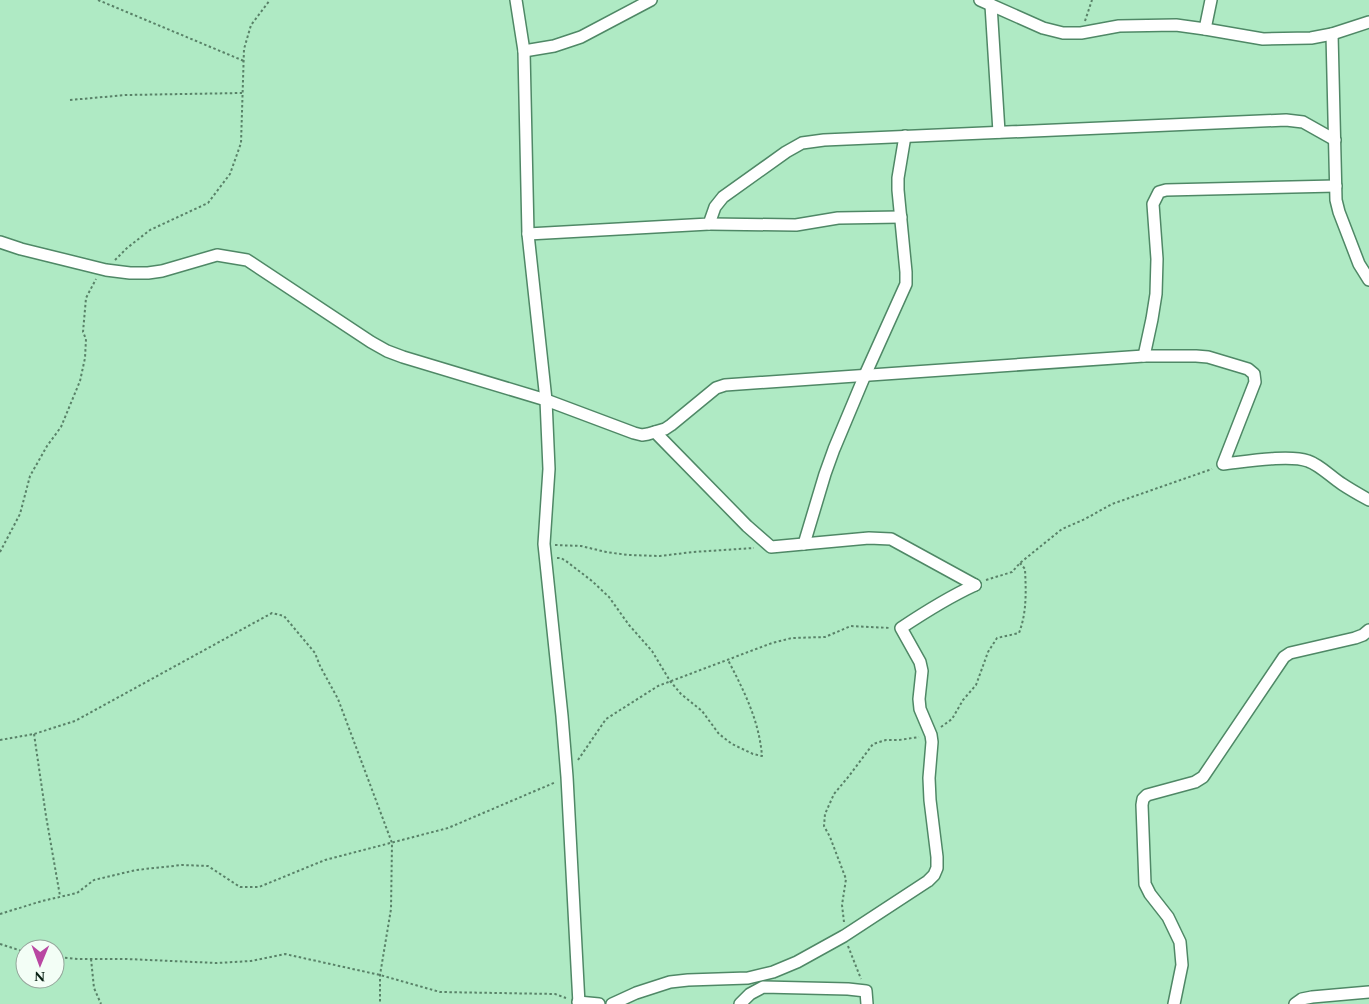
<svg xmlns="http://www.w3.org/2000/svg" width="1369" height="1004" font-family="Spectral,serif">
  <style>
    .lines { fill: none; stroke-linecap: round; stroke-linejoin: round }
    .minor-casing { stroke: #4f8866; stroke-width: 14 }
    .path { stroke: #598268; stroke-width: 2; stroke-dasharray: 2.5 2.5; stroke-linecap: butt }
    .minor { stroke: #fff; stroke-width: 11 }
  </style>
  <rect width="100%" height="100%" fill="#afeac4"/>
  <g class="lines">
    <g class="minor-casing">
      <g id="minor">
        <polyline points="516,0 524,51 528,234 546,400 549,469 544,544 562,716 567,777 579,1004"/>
        <polyline points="980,0 1043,28 1063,33 1081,33 1119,26 1176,25 1205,29 1263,39 1311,38 1332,34 1369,22"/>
        <polyline points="991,5 999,132"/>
        <polyline points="1205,29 1211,0"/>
        <polyline points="1332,34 1336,200 1339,212 1359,264 1369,280"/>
        <polyline points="524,51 554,46 581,37 651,0"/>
        <polyline points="709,224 796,225 838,218 901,217"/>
        <polyline points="528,234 709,224 715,207 723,197 786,152 802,143 824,140 1286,120 1303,122 1335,140"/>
        <path d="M0,242L21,249L106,270L130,273H148L162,271L217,255L247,260L371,342L387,351L403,357L546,400L634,433L642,435L648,434L665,429L671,425L716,388L725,385L1144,356H1196L1208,357L1248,369L1254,374L1255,382L1223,464C1243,462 1289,454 1308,461C1320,465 1331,477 1342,484C1351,490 1360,495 1369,500"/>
        <polyline points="1144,356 1152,319 1156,294 1157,259 1153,204 1159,192 1166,190 1336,186"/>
        <polyline points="655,432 747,526 771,547 869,538 891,539 975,585"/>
        <polyline points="804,544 825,474 834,449 865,375 906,284 906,272 898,190 898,178 905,136"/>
        <polyline points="578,1002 599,1004"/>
        <path d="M612,1004L636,993L670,982L688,980L748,978L773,972L797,962L844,936L928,881L934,875L937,868V857L930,800L929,778L932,742L931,735L920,709L919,699L922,671L920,662L901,628C925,612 949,597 975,585"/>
        <polyline points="740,1004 750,994 763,987 848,989 866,991 867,1004"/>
        <polyline points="1174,1004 1182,965 1180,942 1168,917 1150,894 1145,884 1142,805 1143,799 1147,795 1195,782 1203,777 1284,657 1290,653 1355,638 1363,635 1369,630"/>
        <polyline points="1295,1004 1302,999 1312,997 1369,992"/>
      </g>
    </g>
    <g class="path">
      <polyline points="98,0 244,61"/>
      <polyline points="1085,21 1092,0"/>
      <polyline points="70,100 126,95 242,93"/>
      <polyline points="115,260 127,248 150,230 208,203 230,174 241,143 244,49 251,25 270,0"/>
      <polyline points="555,545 581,546 606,552 628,555 660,556 693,552 754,548"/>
      <polyline points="0,552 20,514 30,476 47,446 61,427 80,381 85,358 86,339 83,332 86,298 96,279"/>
      <path d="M557,558H561L566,561L592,581L609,597L629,625L652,651L670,681L681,694L702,711L719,734L732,744L753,754L762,756C759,720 744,691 728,660"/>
      <polyline points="986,580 1012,572 1020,563 1062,529 1085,519 1112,504 1212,469"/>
      <path d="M941,727L952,719L963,700L976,685L988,652L997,638L1019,633C1027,612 1026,591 1025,569L1020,563"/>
      <polyline points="34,734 46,816 60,896"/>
      <polyline points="0,740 34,734 75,721 272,613 284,616 315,653 320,666 338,699 392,843 391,909 380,975 380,1004"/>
      <polyline points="578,760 606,719 658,686 772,643 792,638 825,637 851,626 891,628"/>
      <polyline points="0,914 42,901 77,893 94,880 136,870 182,865 208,866 240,887 259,887 325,860 448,828 556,782"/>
      <polyline points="844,922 842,905 846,879 830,837 824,826 825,814 834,794 849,776 873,744 886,740 899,740 919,737"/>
      <polyline points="0,944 25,952"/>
      <polyline points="848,946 861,979"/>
      <polyline points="55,957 78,959 127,959 217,963 251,961 285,954 380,975 440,992 555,994 566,998"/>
      <polyline points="91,959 94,988 101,1004"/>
    </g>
    <use href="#minor" class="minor"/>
  </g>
  <g transform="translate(40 964) rotate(181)"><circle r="24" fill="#f3fef6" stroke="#95a59b"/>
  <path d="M0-4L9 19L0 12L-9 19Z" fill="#b947a2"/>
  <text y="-8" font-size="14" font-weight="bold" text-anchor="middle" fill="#082013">N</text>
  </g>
</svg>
